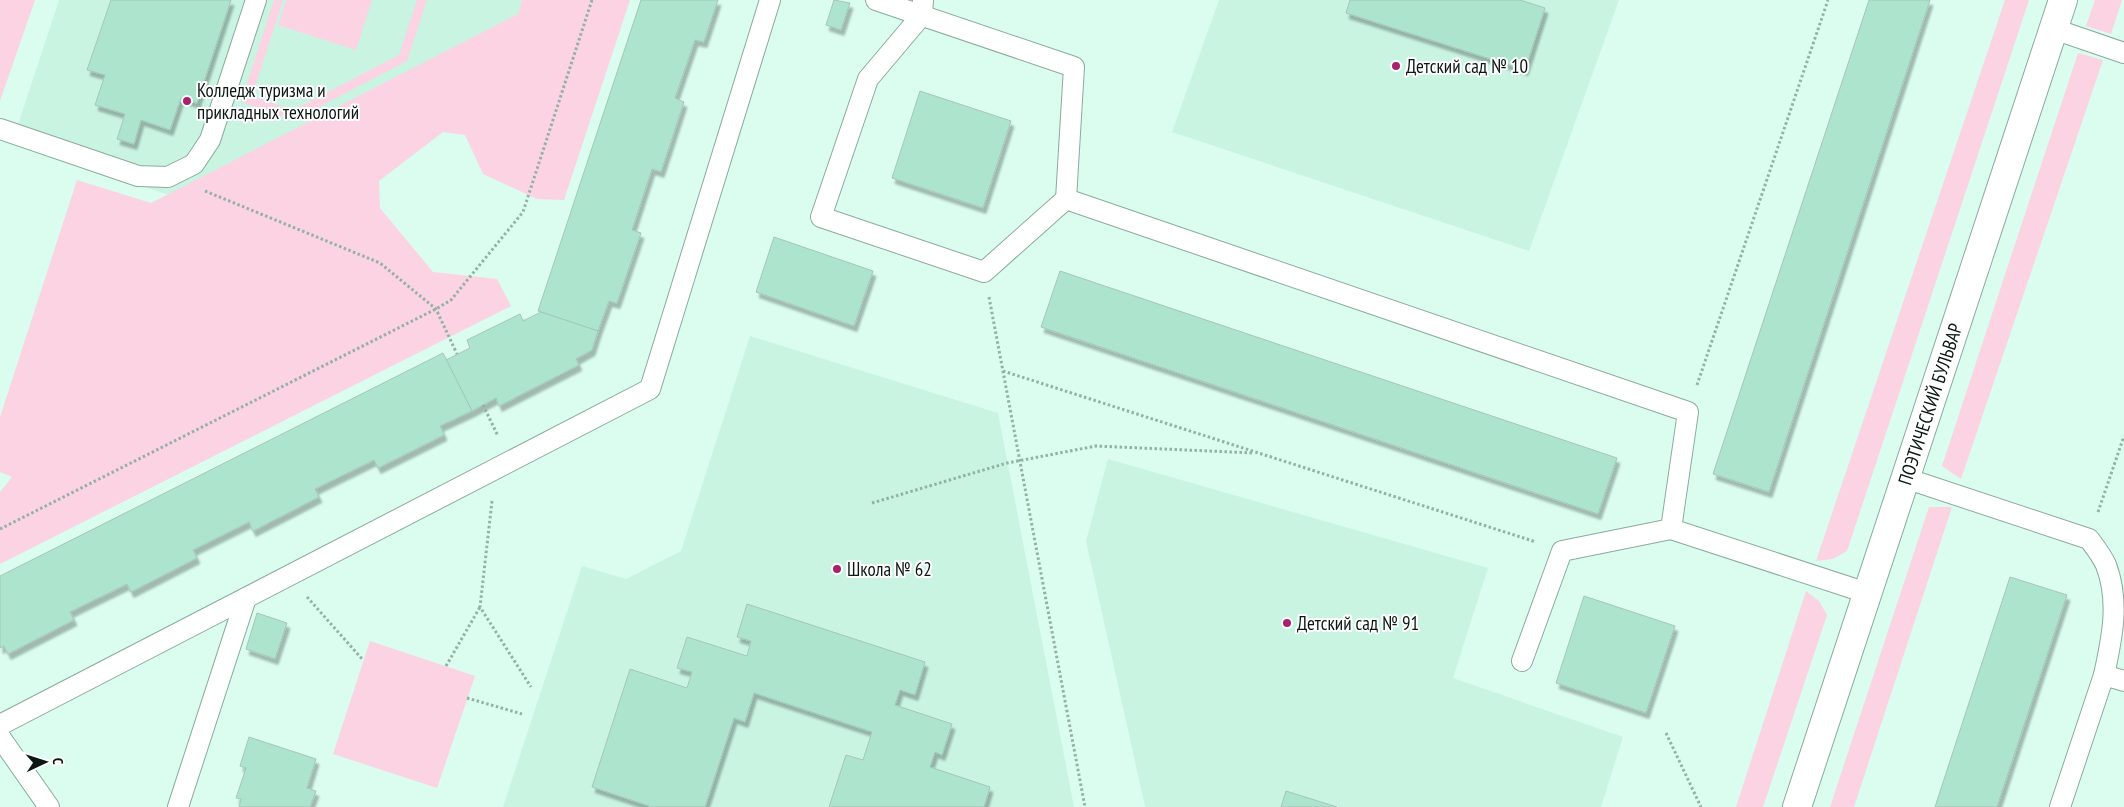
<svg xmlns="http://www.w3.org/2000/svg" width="2124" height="807" font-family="'PT Sans Narrow',sans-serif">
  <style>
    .built { fill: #c9f4e2 }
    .green { fill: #fbd3e3 }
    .building { fill: #ace4ce; stroke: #a5c6b9; filter: url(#shadow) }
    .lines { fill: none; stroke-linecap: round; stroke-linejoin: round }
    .service-casing { stroke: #8aab9e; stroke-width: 22 }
    .minor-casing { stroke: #8aab9e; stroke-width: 30 }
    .path { stroke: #95b0a5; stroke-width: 3; stroke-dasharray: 2.5 2.5; stroke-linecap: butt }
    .service { stroke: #fff; stroke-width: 20 }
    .minor { stroke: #fff; stroke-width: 28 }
    .poi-dot { fill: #a8236d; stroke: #fff; stroke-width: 2 }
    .labels { text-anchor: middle; stroke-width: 4; stroke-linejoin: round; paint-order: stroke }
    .poi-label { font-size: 19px; fill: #0a1712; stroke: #fff; text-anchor: start }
    .street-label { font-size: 19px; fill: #0a1712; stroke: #fff }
  </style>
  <defs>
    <filter id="shadow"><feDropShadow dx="3" dy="5.5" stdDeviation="1" flood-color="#0004"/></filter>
  </defs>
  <rect width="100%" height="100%" fill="#dafdef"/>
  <g class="built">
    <polygon points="59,0 522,0 518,14 169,195 12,143"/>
    <polygon points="1219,0 1619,0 1529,251 1172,132"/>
    <polygon points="750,336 998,413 1074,807 503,807 582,566 626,579 681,551"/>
    <polygon points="1108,459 1488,568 1453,678 1623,737 1601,807 1145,807 1086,541"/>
  </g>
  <g class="green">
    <polygon points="0,0 35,0 0,101"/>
    <polygon points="274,0 283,0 252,96 293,110 399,55 417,0 427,0 407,61 294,120 241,102"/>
    <polygon points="286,0 372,0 356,50 278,25"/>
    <polygon points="522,0 630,0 564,200 537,199 483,174 465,135 443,132 379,181 380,208 433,272 497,279 511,306 0,564 0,492 12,477 0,472 0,417 77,180 151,203 518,14"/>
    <polygon points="2005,0 2029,0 1847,551 1833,559 1816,561"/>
    <polygon points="2095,0 2122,0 2111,34 2086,26"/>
    <polygon points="2078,53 2103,60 1961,479 1942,466"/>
    <polygon points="1929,507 1952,507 1854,807 1830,807"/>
    <polygon points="1806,591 1819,601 1827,615 1763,807 1736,807"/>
    <polygon points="370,641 475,676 437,788 333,754"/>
  </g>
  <g class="building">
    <polygon points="111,0 231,0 197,103 181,98 170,130 141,120 134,144 117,139 125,114 95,105 105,75 87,70"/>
    <polygon points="641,0 718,0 704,42 695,40 675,98 684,102 661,172 652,169 632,230 641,233 617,303 609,301 598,331 538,311"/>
    <polygon points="834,0 850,3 841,30 826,25"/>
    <polygon points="1350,0 1520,0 1545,8 1525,70 1346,13"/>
    <polygon points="1869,0 1930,0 1769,492 1713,474"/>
    <polygon points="920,91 1011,121 983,208 892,178"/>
    <polygon points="774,237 873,271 854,326 756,292"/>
    <polygon points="1060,271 1617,458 1598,514 1041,327"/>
    <polygon points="541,312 598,331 592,350 576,359 579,365 536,387 499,406 496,398 472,411 446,360 470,348 467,340 520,314 523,321"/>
    <polygon points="443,353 472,411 440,426 444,435 378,468 374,460 315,489 319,497 253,531 249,522 193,550 197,558 131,592 127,584 70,612 74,620 8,654 4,646 0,648 0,576"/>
    <polygon points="2010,577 2067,595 1997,807 1935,807"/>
    <polygon points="1584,596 1675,626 1646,713 1556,683"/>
    <polygon points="747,604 925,662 915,695 900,690 895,705 952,724 942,755 935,752 930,767 990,787 984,807 829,807 846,755 863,760 872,732 754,693 745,722 734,718 705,807 648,807 649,806 592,787 630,669 687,688 692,672 677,668 687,637 747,656 751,641 737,637"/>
    <polygon points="257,613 287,623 275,659 246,649"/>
    <polygon points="249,737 316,759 307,788 316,791 310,807 239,807 241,799 236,798 246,768 240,766"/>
    <polygon points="1286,791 1337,807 1281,807"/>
  </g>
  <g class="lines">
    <g class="service-casing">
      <g id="service">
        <polyline points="876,0 1074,67 1066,199 1688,412 1671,529 1867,593"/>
        <polyline points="923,0 922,15 868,79 821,217 984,272 1066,199"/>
        <polyline points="2054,29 2124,53"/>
        <polyline points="0,129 138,176 168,177 194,164 210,140 256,0"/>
        <path d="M1905,478L2089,539C2095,547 2102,556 2106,565C2120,602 2112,638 2104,675"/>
        <polyline points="1522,661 1562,551 1671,529"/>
        <polyline points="0,725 650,389 770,0"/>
        <polyline points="0,737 49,807"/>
        <polyline points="178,807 246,598"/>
        <polyline points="2060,807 2104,675 2124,681"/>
      </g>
    </g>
    <g class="minor-casing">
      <polyline id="minor" points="1797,807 2063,0"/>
    </g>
    <g class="path">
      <polyline points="205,191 380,263 436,309 457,354"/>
      <polyline points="989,297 1085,807"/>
      <polyline points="1003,371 1536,542"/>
      <polyline points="1697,385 1828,0"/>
      <polyline points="483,405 498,436"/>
      <polyline points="492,501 480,607 531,687"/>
      <polyline points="872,503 1007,463 1096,446 1254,453"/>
      <polyline points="2098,512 2124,436"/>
      <polyline points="0,529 436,309 451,300 523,212 592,0"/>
      <polyline points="307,597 363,660"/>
      <polyline points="446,666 480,607"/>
      <polyline points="467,698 522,714"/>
      <polyline points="1666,733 1701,807"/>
    </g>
    <use href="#service" class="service"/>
    <use href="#minor" class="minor"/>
  </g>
  <g class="poi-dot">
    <circle cx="1396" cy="66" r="5"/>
    <circle cx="187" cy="101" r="5"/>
    <circle cx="837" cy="569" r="5"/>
    <circle cx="1287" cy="623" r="5"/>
  </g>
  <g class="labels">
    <g class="poi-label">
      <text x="1406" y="73">Детский сад № 10</text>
      <text x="197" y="97">Колледж туризма и<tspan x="197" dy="22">прикладных технологий</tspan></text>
      <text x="847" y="576">Школа № 62</text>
      <text x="1297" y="630">Детский сад № 91</text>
    </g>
    <g class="street-label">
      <text transform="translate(1930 404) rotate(-72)" y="7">ПОЭТИЧЕСКИЙ БУЛЬВАР</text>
    </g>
  </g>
  <g transform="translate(45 762) rotate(86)" stroke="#ffffff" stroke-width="4" paint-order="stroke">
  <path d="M0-4L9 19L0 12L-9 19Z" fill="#0a1712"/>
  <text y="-8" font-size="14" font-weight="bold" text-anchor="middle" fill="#0a1712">С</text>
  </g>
</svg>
